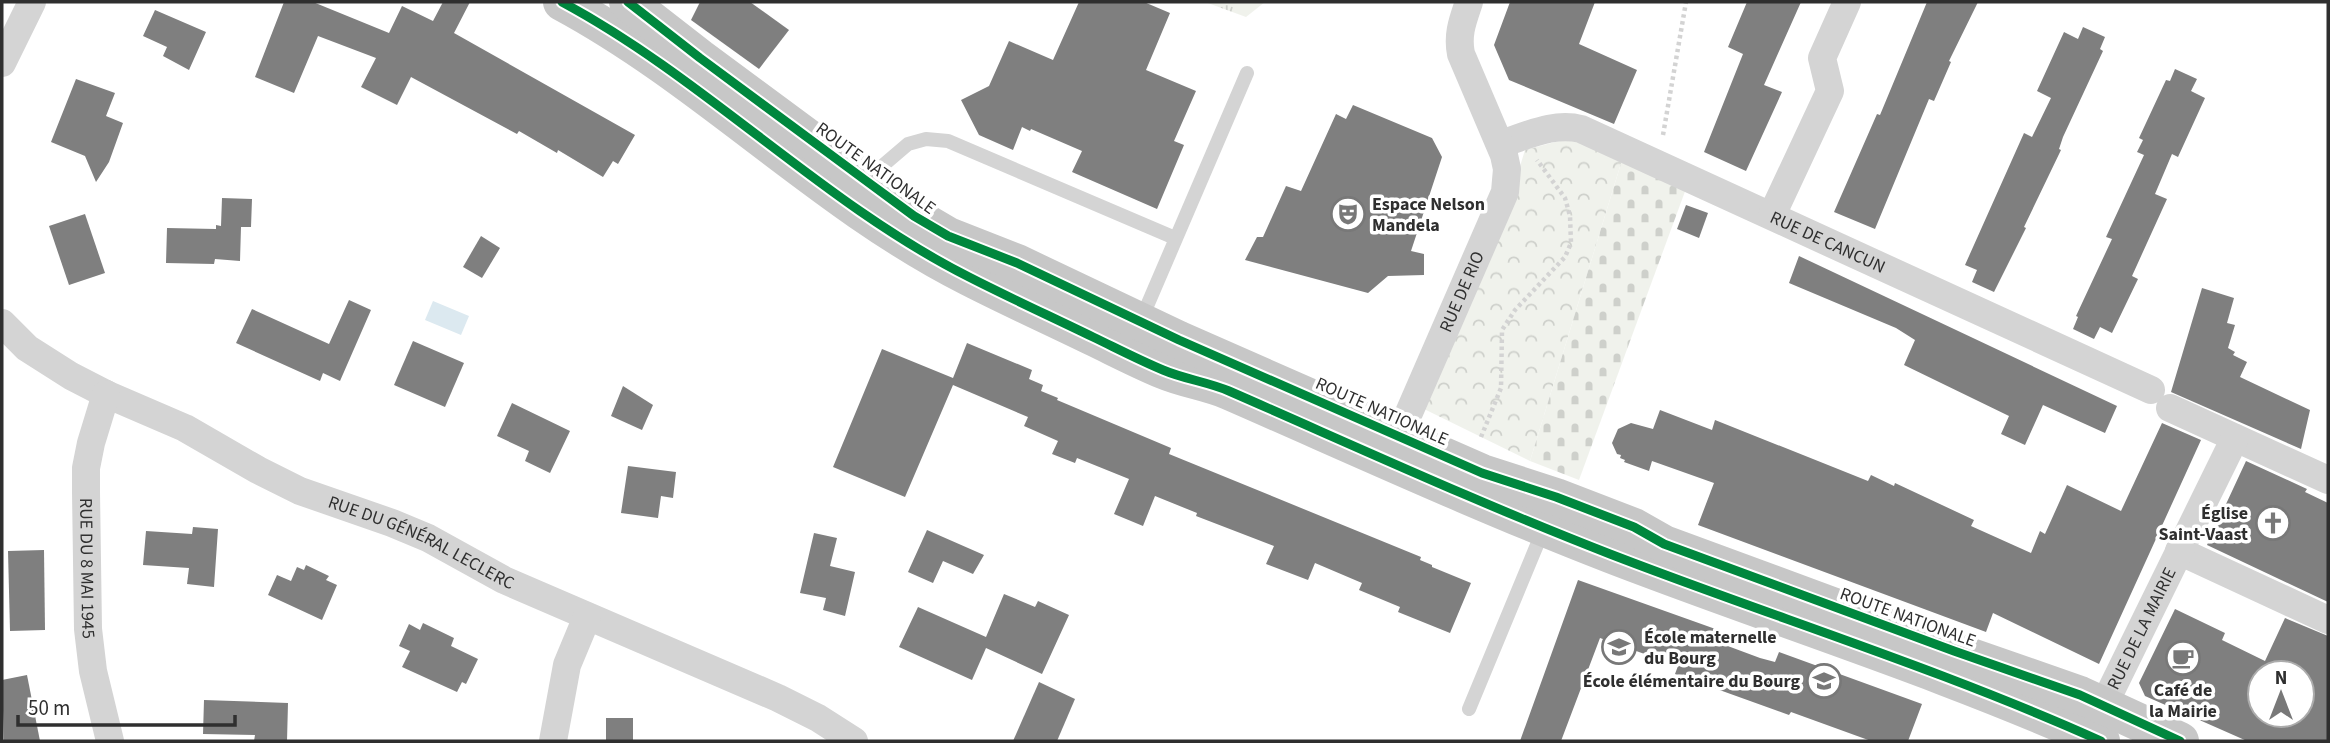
<svg xmlns="http://www.w3.org/2000/svg" width="2330" height="743" font-family="'Source Sans 3',sans-serif">
  <style>
    .grass { fill: url(#grass-tufts) }
    .forest { fill: url(#forest-crowns) }
    .cemetery { fill: url(#cemetery-stones) }
    .water { fill: #dce9f0 }
    .building { fill: #7f7f7f; fill-rule: evenodd }
    .lines { fill: none; stroke-linecap: round; stroke-linejoin: round }
    .path { stroke: #d3d3d3; stroke-width: 4.5; stroke-dasharray: 3.5 3.5; stroke-linecap: butt }
    .service { stroke: #d4d4d4; stroke-width: 14 }
    .minor { stroke: #d4d4d4; stroke-width: 28 }
    .primary { stroke: #c7c7c7; stroke-width: 38 }
    .cycleway-casing { stroke: #fff; stroke-width: 13 }
    .cycleway { stroke: #00873e; stroke-width: 9 }
    .labels { text-anchor: middle; stroke-width: 7; stroke-linejoin: round; paint-order: stroke }
    .street-label { font-size: 18px; fill: #2f2f2f; stroke: #fff }
    .poi-label { font-size: 18px; font-weight: bold; fill: #2f2f2f; stroke: #fff; text-anchor: start }
  </style>
  <defs>
    <pattern id="grass-tufts" width="24" height="20" patternUnits="userSpaceOnUse" patternTransform="scale(1.75)"><rect width="24" height="20" fill="#f0f2ec"/><path d="M3 7l-1-3M5 7V3M7 7l1-3M15 17l-1-3M17 17v-4M19 17l1-3" fill="none" stroke="#ced0cb"/></pattern>
    <pattern id="forest-crowns" width="20" height="18" patternUnits="userSpaceOnUse" patternTransform="scale(1.75)"><rect width="20" height="18" fill="#f0f2ec"/><path d="M2 6a3 3 0 1 1 6 0M12 15a3 3 0 1 1 6 0" fill="none" stroke="#ced0cb"/></pattern>
    <pattern id="cemetery-stones" width="16" height="16" patternUnits="userSpaceOnUse" patternTransform="scale(1.75)"><rect width="16" height="16" fill="#f0f2ec"/><path d="M2 7V4a2 2 0 0 1 4 0v3zM10 15v-3a2 2 0 0 1 4 0v3z" fill="#ced0cb"/></pattern>
  </defs>
  <rect width="100%" height="100%" fill="#fff"/>
  <polygon class="grass" points="1205,2 1265,2 1246,17"/>
  <polygon class="forest" points="1570,138 1622,160 1530,461 1424,409 1517,176 1525,150"/>
  <polygon class="cemetery" points="1622,160 1687,186 1579,480 1530,461"/>
  <polygon class="water" points="433,301 469,316 461,335 425,320"/>
  <g class="building">
    <polygon points="284,2 313,2 389,33 402,6 433,21 443,2 470,2 454,33 635,135 618,164 613,161 603,177 558,150 557,153 519,131 517,134 411,77 397,105 361,87 376,58 318,36 294,93 255,77"/>
    <polygon points="700,2 750,2 789,30 759,69 691,20"/>
    <polygon points="1079,2 1144,2 1170,13 1146,70 1196,91 1174,141 1184,145 1157,209 1072,172 1082,151 1031,129 1030,131 1022,127 1013,150 979,135 961,100 989,86 1009,41 1053,60"/>
    <polygon points="1510,2 1595,2 1579,44 1637,70 1614,124 1509,80 1494,45"/>
    <polygon points="1747,2 1801,2 1764,85 1782,92 1746,171 1704,152 1743,54 1728,47"/>
    <polygon points="1927,2 1978,2 1949,61 1951,62 1934,101 1929,99 1875,229 1834,212 1877,114 1880,115"/>
    <polygon points="155,10 206,32 189,70 163,56 167,47 143,36"/>
    <polygon points="2083,27 2105,37 2100,49 2103,51 2063,137 2059,149 2061,150 2024,227 2026,228 1994,292 1972,282 1977,270 1965,265 2024,133 2032,137 2051,98 2037,91 2064,32 2078,39"/>
    <polygon points="2175,69 2197,79 2191,91 2205,98 2178,157 2172,154 2155,194 2167,199 2132,276 2138,279 2112,333 2100,327 2094,339 2073,329 2078,317 2076,316 2112,239 2106,237 2144,155 2137,152 2143,140 2139,138 2166,80 2170,81"/>
    <polygon points="76,79 115,93 106,116 123,123 109,162 96,182 85,156 51,142"/>
    <polygon points="1353,105 1432,138 1442,157 1411,251 1424,254 1424,275 1388,276 1368,293 1245,260 1257,237 1263,237 1286,186 1301,191 1336,114 1346,119"/>
    <polygon points="222,198 252,199 251,227 234,227 241,227 240,261 215,259 214,264 166,263 167,228 216,229 216,225 221,226"/>
    <polygon points="1686,205 1708,213 1699,238 1677,229"/>
    <polygon points="85,214 105,273 69,285 49,226"/>
    <polygon points="481,236 500,248 482,278 463,267"/>
    <polygon points="1799,256 2117,406 2105,433 2043,405 2025,445 2001,434 2009,416 1904,365 1915,340 1896,328 1789,283"/>
    <polygon points="2202,288 2234,298 2227,323 2235,325 2228,348 2235,352 2233,355 2247,362 2240,377 2310,410 2301,449 2171,392"/>
    <polygon points="349,300 371,310 340,381 323,373 320,381 236,343 252,309 329,344"/>
    <polygon points="413,341 464,363 445,407 394,385"/>
    <polygon points="967,343 1032,370 1029,379 1043,385 1041,391 1058,398 1057,400 1171,448 1169,454 1421,557 1420,560 1432,565 1432,567 1471,583 1450,633 1398,612 1400,607 1359,590 1362,583 1315,563 1308,580 1266,564 1274,546 1196,516 1197,513 1155,496 1143,526 1114,514 1129,479 1077,458 1075,463 1052,454 1058,441 1024,426 1028,417 953,385 905,497 833,467 882,349 953,378"/>
    <polygon points="623,386 653,405 642,430 611,416"/>
    <polygon points="512,403 570,431 550,473 525,461 529,451 497,436"/>
    <polygon points="1660,410 1712,430 1715,420 1868,481 1871,475 1894,486 1895,483 1974,520 1971,526 2031,553 2040,531 2045,534 2067,485 2121,511 2162,423 2201,440 2099,664 1993,613 1986,632 1698,525 1714,483 1652,461 1649,471 1624,462 1625,460 1620,458 1621,455 1617,454 1612,443 1618,429 1631,423 1653,429"/>
    <polygon points="2246,461 2307,489 2305,492 2328,503 2328,602 2207,545"/>
    <polygon points="628,466 676,472 673,498 661,496 658,518 621,513"/>
    <polygon points="193,527 218,529 214,587 187,584 189,568 143,565 146,531 192,534"/>
    <polygon points="927,530 984,555 973,574 943,561 933,583 908,572"/>
    <polygon points="814,533 837,538 830,566 855,572 845,616 823,610 826,598 800,593"/>
    <polygon points="44,550 45,630 10,631 8,551"/>
    <polygon points="306,565 329,576 326,580 337,585 322,620 268,595 277,575 291,581 297,567 304,570"/>
    <polygon points="1578,580 1721,631 1717,642 1760,658 1775,662 1779,652 1922,704 1908,741 1871,741 1791,712 1789,715 1675,674 1678,666 1600,638 1561,741 1520,741"/>
    <polygon points="1004,594 1035,607 1038,601 1069,615 1042,674 986,648 972,680 899,647 918,607 986,637"/>
    <path d="M2175,609L2225,633L2222,640L2265,661L2285,618L2328,636V741H2247L2145,696L2139,683ZM2260,673H2302V715H2260Z"/>
    <polygon points="423,623 454,638 451,646 478,659 466,684 462,682 457,692 402,667 410,651 399,646 409,624 420,630"/>
    <polygon points="27,675 40,741 4,741 2,680"/>
    <polygon points="1039,682 1075,699 1057,741 1013,741"/>
    <polygon points="204,700 288,703 287,741 254,741 255,735 203,734"/>
    <rect x="606" y="718" width="27" height="23"/>
  </g>
  <g class="lines">
    <g class="path">
      <polyline points="1663,135 1686,2"/>
      <polyline points="1481,437 1501,388 1502,330 1515,310 1565,257 1571,243 1570,216 1565,198 1537,160"/>
    </g>
    <g class="service">
      <polyline points="867,179 908,144 926,139 948,141 1175,238"/>
      <polyline points="1141,320 1247,73"/>
      <polyline points="1469,709 1544,528"/>
    </g>
    <g class="minor">
      <polyline points="2,63 32,2"/>
      <path id="s1" d="M1500,144C1527,136 1553,122 1581,129L2151,390"/>
      <polyline points="1772,215 1830,91 1822,58 1847,2"/>
      <path id="s2" d="M2,323L27,348L71,376L106,394L185,428L258,470L300,491L392,523L428,538L504,580L778,698L818,718L854,741"/>
      <path id="s3" d="M106,394L91,443L86,468V492L88,629L93,671L110,741"/>
      <polyline points="2170,408 2328,480"/>
      <path id="s4" d="M1391,454L1505,192L1507,169L1504,155L1461,54C1457,34 1463,20 1469,2"/>
      <polyline points="2179,551 2328,620"/>
      <path id="s5" d="M2096,721L2235,438"/>
      <polyline points="553,741 567,665 587,617"/>
    </g>
    <g class="primary">
      <path d="M562,2C707,80 822,203 969,277C1010,298 1052,317 1093,337C1116,348 1139,360 1163,370C1184,379 1208,382 1229,391C1355,446 1481,504 1610,554C1773,617 1941,669 2101,741"/>
      <polyline points="628,2 700,58 865,180 914,216 948,236 1017,263 1179,340 1482,473 1556,497 1634,527 1664,544 1954,651 2080,695 2180,741"/>
    </g>
    <g class="cycleway-casing">
      <g id="cycleway">
        <path d="M562,2C707,80 822,203 969,277C1010,298 1052,317 1093,337C1116,348 1139,360 1163,370C1184,379 1208,382 1229,391C1355,446 1481,504 1610,554C1773,617 1941,669 2101,741"/>
        <polyline points="628,2 700,58 865,180 914,216 948,236 1017,263 1179,340 1482,473 1556,497 1634,527 1664,544 1954,651 2080,695 2180,741"/>
      </g>
    </g>
    <use href="#cycleway" class="cycleway"/>
  </g>
  <defs>
    <g id="theatre-ring" transform="scale(1.75)"><circle r="9.5" fill="#fff" stroke="#787878" stroke-width="1.5"/><path d="M-5-5.5Q0-4 5-5.5V0Q5 5 0 6Q-5 5-5 0ZM-3.3-2.5H-1v1.5H-3.3ZM1-2.5H3.3v1.5H1ZM-2.8 1Q0 5.5 2.8 1Z" fill="#787878"/></g>
    <g id="church-ring" transform="scale(1.75)"><circle r="9.5" fill="#fff" stroke="#787878" stroke-width="1.5"/><path d="M-1.2-6h2.4v3.5h3.3v2.4h-3.3V6h-2.4V-.1h-3.3v-2.4h3.3Z" fill="#787878"/></g>
    <g id="school-ring" transform="scale(1.75)"><circle r="9.5" fill="#fff" stroke="#787878" stroke-width="1.5"/><path d="M0-5L7-2L0 1L-7-2ZM-4 1L0 2.5L4 1V4Q0 6-4 4Z" fill="#787878"/></g>
    <g id="cafe-ring" transform="scale(1.75)"><circle r="9.5" fill="#fff" stroke="#787878" stroke-width="1.5"/><path d="M-5.5-4.5H6V0H3Q3 3.5 0 3.5H-2.5Q-5.5 3.5-5.5 0ZM3-3.2v2h1.7v-2ZM-6 4.5H4V6H-6Z" fill="#787878"/></g>
  </defs>
  <g fill-rule="evenodd">
    <use href="#theatre-ring" x="1348" y="214"/>
    <use href="#church-ring" x="2273" y="523"/>
    <use href="#school-ring" x="1619" y="647"/>
    <use href="#cafe-ring" x="2183" y="658"/>
    <use href="#school-ring" x="1824" y="681"/>
  </g>
  <g class="labels">
    <g class="street-label">
      <text transform="translate(876 168) rotate(36)" y="6">ROUTE NATIONALE</text>
      <text dy="6" stroke="none"><textPath href="#s1" startOffset="355">RUE DE CANCUN</textPath></text>
      <text dy="6" stroke="none"><textPath href="#s4" startOffset="177">RUE DE RIO</textPath></text>
      <text transform="translate(1382 411) rotate(24)" y="6">ROUTE NATIONALE</text>
      <text dy="6" stroke="none"><textPath href="#s2" startOffset="476">RUE DU GÉNÉRAL LECLERC</textPath></text>
      <text dy="6" stroke="none"><textPath href="#s3" startOffset="177">RUE DU 8 MAI 1945</textPath></text>
      <text transform="translate(1908 617) rotate(20)" y="6">ROUTE NATIONALE</text>
      <text dy="6" stroke="none"><textPath href="#s5" startOffset="103">RUE DE LA MAIRIE</textPath></text>
    </g>
    <g class="poi-label">
      <text x="1372" y="210">Espace Nelson<tspan x="1372" dy="21">Mandela</tspan></text>
      <text x="2248" y="519" text-anchor="end">Église<tspan x="2248" dy="21">Saint-Vaast</tspan></text>
      <text x="1644" y="643">École maternelle<tspan x="1644" dy="21">du Bourg</tspan></text>
      <text x="1800" y="687" text-anchor="end">École élémentaire du Bourg</text>
      <text x="2183" y="696" text-anchor="middle">Café de<tspan x="2183" dy="21">la Mairie</tspan></text>
    </g>
  </g>
  <rect width="2330" height="743" fill="none" stroke="#2f2f2f" stroke-width="7"/>
  <g transform="translate(2281 694)"><circle r="33" fill="#ffffff" stroke="#acacac" stroke-width="2"/>
  <path d="M0-5L12 26L0 18L-12 26Z" fill="#787878"/>
  <text y="-10" font-size="19" font-weight="bold" text-anchor="middle" fill="#2f2f2f">N</text>
  </g>
  <path d="M18 715v10h217v-10" fill="none" stroke="#2f2f2f" stroke-width="3.5"/>
  <text x="28" y="715" font-size="21" fill="#2f2f2f" stroke="#ffffff" stroke-width="5" paint-order="stroke">50 m</text>
</svg>
